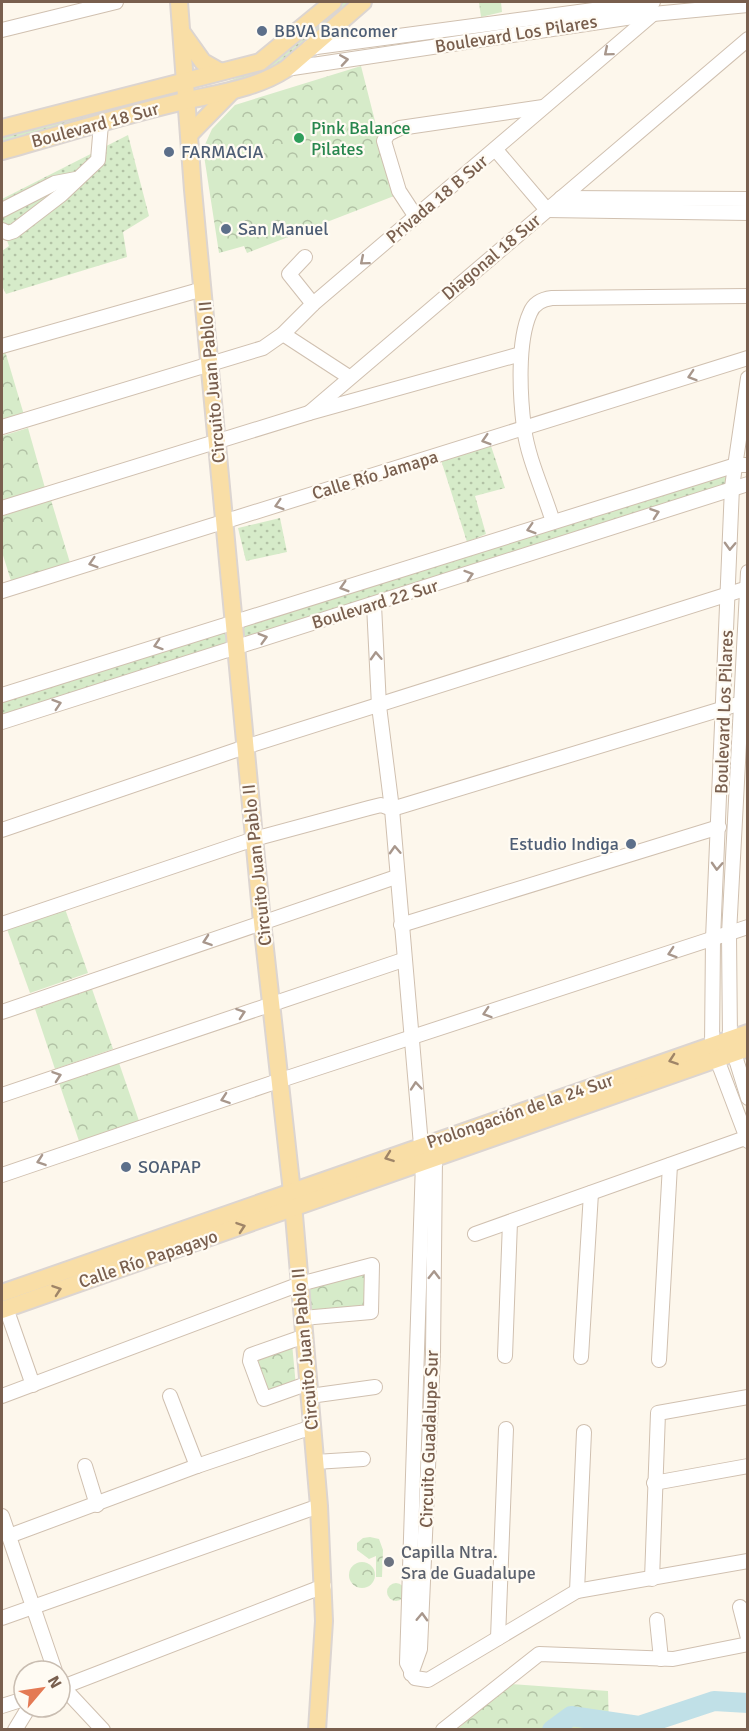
<svg xmlns="http://www.w3.org/2000/svg" width="749" height="1731" font-family="Signika,sans-serif">
  <style>
    .grass { fill: url(#grass-tufts) }
    .park { fill: url(#park-crowns) }
    .garden { fill: url(#garden-dots) }
    .lines { fill: none; stroke-linecap: round; stroke-linejoin: round }
    .river { stroke: #c0e0e7; stroke-width: 20 }
    .minor-casing { stroke: #d0c0b0; stroke-width: 16 }
    .major-casing { stroke: #dcd5d1; stroke-width: 20 }
    .minor { stroke: #fff; stroke-width: 14 }
    .major { stroke: #f9dea6; stroke-width: 16 }
    .oneway { stroke: #a8978c }
    .oneway2 { stroke: #9f8568 }
    .service-dot { fill: #5c6f8a; stroke: #fffbf3; stroke-width: 2 }
    .leisure-dot { fill: #2e9e5b; stroke: #fffbf3; stroke-width: 2 }
    .worship-dot { fill: #6b7280; stroke: #fffbf3; stroke-width: 2 }
    .labels { text-anchor: middle; stroke-width: 4.5; stroke-linejoin: round; paint-order: stroke }
    .service-label { font-size: 18px; fill: #4e5e75; stroke: #fffbf3; text-anchor: start }
    .street-label { font-size: 18px; fill: #795f4e; stroke: #fffbf3 }
    .leisure-label { font-size: 18px; fill: #27864d; stroke: #fffbf3; text-anchor: start }
    .worship-label { font-size: 18px; fill: #5b616d; stroke: #fffbf3; text-anchor: start }
  </style>
  <defs>
    <pattern id="grass-tufts" width="24" height="20" patternUnits="userSpaceOnUse" patternTransform="scale(1.5)"><rect width="24" height="20" fill="#d6ebc9"/><path d="M3 7l-1-3M5 7V3M7 7l1-3M15 17l-1-3M17 17v-4M19 17l1-3" fill="none" stroke="#b2c2a5"/></pattern>
    <pattern id="park-crowns" width="20" height="18" patternUnits="userSpaceOnUse" patternTransform="scale(1.5)"><rect width="20" height="18" fill="#d6ebc9"/><path d="M2 6a3 3 0 1 1 6 0M12 15a3 3 0 1 1 6 0" fill="none" stroke="#b2c2a5"/></pattern>
    <pattern id="garden-dots" width="8" height="8" patternUnits="userSpaceOnUse" patternTransform="scale(1.5)"><rect width="8" height="8" fill="#d6ebc9"/><path d="M2 2h.1M6 6h.1" fill="none" stroke="#b2c2a5" stroke-width="1.8" stroke-linecap="round"/></pattern>
  </defs>
  <rect width="100%" height="100%" fill="#fdf7ec"/>
  <polygon class="grass" points="479,2 501,2 502,12 481,17"/>
  <g class="park">
    <polygon points="361,66 394,196 247,253 244,246 219,253 203,149 212,129 235,105"/>
    <polygon points="5,351 24,415 2,422 2,352"/>
    <polygon points="28,428 45,488 2,501 2,436"/>
    <polygon points="51,500 71,566 12,584 2,552 2,516"/>
    <polygon points="65,909 88,973 30,993 7,929"/>
    <polygon points="92,989 113,1049 55,1069 35,1009"/>
    <polygon points="119,1063 139,1121 79,1141 59,1083"/>
    <polygon points="371,1267 369,1311 306,1316 303,1292"/>
    <polygon points="292,1343 296,1387 265,1397 251,1358"/>
    <polygon points="370,1537 379,1539 383,1550 382,1577 376,1577 376,1556 369,1559 357,1550 357,1543 363,1538"/>
    <circle cx="362" cy="1575" r="13"/>
    <circle cx="396" cy="1592" r="9"/>
    <polygon points="511,1684 608,1691 609,1729 456,1730"/>
  </g>
  <g class="garden">
    <polygon points="340,2 355,2 274,72 207,90 270,64"/>
    <polygon points="172,83 174,103 2,151 2,128"/>
    <polygon points="128,135 149,216 123,232 127,257 6,294 2,286 2,251 9,246 2,227 2,199"/>
    <polygon points="490,443 505,488 475,496 486,534 467,542 441,460"/>
    <polygon points="731,470 727,486 241,638 242,625"/>
    <polygon points="280,518 287,552 246,561 238,528"/>
    <polygon points="228,623 230,648 2,722 2,695"/>
  </g>
  <g class="lines">
    <polyline class="river" points="552,1730 571,1716 639,1726 714,1701 748,1703"/>
    <g class="minor-casing">
      <g id="minor">
        <polyline points="2,30 116,2"/>
        <polyline points="309,48 653,2"/>
        <polyline points="286,69 653,14 748,5"/>
        <polyline points="496,150 547,210 748,213"/>
        <polyline points="561,198 748,199"/>
        <polyline points="2,210 55,183 76,179"/>
        <polyline points="416,217 399,191 384,141 388,134 400,128 543,107"/>
        <polyline points="2,230 8,233 14,231 61,195 98,160 101,124"/>
        <polyline points="305,257 289,274 313,304"/>
        <polyline points="283,334 349,377"/>
        <polyline points="2,346 203,289"/>
        <polyline points="748,378 732,487 713,939 712,1046 748,1141"/>
        <polyline points="309,413 748,39"/>
        <polyline points="2,427 263,348 283,334 313,304 653,14"/>
        <polyline points="2,508 309,413 521,354"/>
        <path d="M553,522C544,492 528,459 524,428C520,396 517,342 530,313C534,303 543,299 552,298L748,296"/>
        <polyline points="748,572 729,934 730,1040 748,1098"/>
        <polyline points="2,591 748,358"/>
        <polyline points="374,605 379,706 392,809 421,1145"/>
        <polyline points="2,695 736,465 748,465"/>
        <polyline points="2,722 748,484"/>
        <polyline points="2,830 245,747 748,588"/>
        <polyline points="2,924 254,839 369,808 381,805 392,809 748,701"/>
        <polyline points="401,925 719,827"/>
        <polyline points="2,1012 396,877"/>
        <polyline points="2,1095 403,960"/>
        <polyline points="423,1162 407,1663 415,1678 428,1680 577,1591 748,1561"/>
        <polyline points="2,1175 281,1080 748,927"/>
        <polyline points="475,1234 748,1137"/>
        <polyline points="6,1308 33,1385"/>
        <polyline points="305,1336 251,1355 250,1361 264,1399 309,1383"/>
        <polyline points="505,1356 510,1222"/>
        <polyline points="581,1357 591,1193"/>
        <polyline points="659,1360 670,1165"/>
        <polyline points="2,1396 300,1284 372,1265 371,1312 303,1318"/>
        <polyline points="170,1396 197,1466"/>
        <polyline points="310,1396 375,1387"/>
        <polyline points="315,1462 363,1459"/>
        <polyline points="85,1466 97,1505"/>
        <polyline points="654,1483 748,1466"/>
        <polyline points="2,1516 55,1671"/>
        <polyline points="9,1536 197,1466 312,1427"/>
        <polyline points="652,1579 658,1413 748,1397"/>
        <polyline points="577,1591 584,1432"/>
        <polyline points="740,1607 748,1638"/>
        <polyline points="2,1618 319,1506"/>
        <polyline points="657,1620 661,1659"/>
        <polyline points="498,1638 506,1429"/>
        <polyline points="411,1674 420,1649 433,1354 435,1157"/>
        <polyline points="60,1684 103,1730"/>
        <polyline points="60,1688 324,1586"/>
        <polyline points="2,1706 24,1699"/>
        <polyline points="15,1730 29,1707"/>
        <polyline points="443,1730 539,1654 673,1659 748,1644"/>
      </g>
    </g>
    <g class="major-casing">
      <g id="major">
        <polyline points="179,2 193,190 262,922 292,1192 319,1506 324,1621 317,1730"/>
        <polyline points="183,34 203,62 219,71"/>
        <polyline points="2,128 260,62 333,2"/>
        <polyline points="189,135 232,91"/>
        <path d="M2,151C60,135 117,117 176,103C212,94 254,90 286,69L363,2"/>
        <polyline points="2,1293 748,1033"/>
        <polyline points="2,1310 748,1048"/>
      </g>
    </g>
    <use href="#minor" class="minor"/>
    <use href="#major" class="major"/>
  </g>
  <defs><path id="oneway-chevron" d="M-2-3.5L2.5 0L-2 3.5" fill="none" stroke-width="1.6" stroke-linecap="round" stroke-linejoin="round" transform="scale(1.5)"/></defs>
  <g class="oneway">
    <use href="#oneway-chevron" transform="translate(608 52) rotate(140)"/>
    <use href="#oneway-chevron" transform="translate(344 60) rotate(-9)"/>
    <use href="#oneway-chevron" transform="translate(364 261) rotate(140)"/>
    <use href="#oneway-chevron" transform="translate(692 376) rotate(162)"/>
    <use href="#oneway-chevron" transform="translate(486 440) rotate(163)"/>
    <use href="#oneway-chevron" transform="translate(279 505) rotate(163)"/>
    <use href="#oneway-chevron" transform="translate(655 513) rotate(-19)"/>
    <use href="#oneway-chevron" transform="translate(531 529) rotate(163)"/>
    <use href="#oneway-chevron" transform="translate(730 546) rotate(92)"/>
    <use href="#oneway-chevron" transform="translate(93 563) rotate(163)"/>
    <use href="#oneway-chevron" transform="translate(469 575) rotate(-18)"/>
    <use href="#oneway-chevron" transform="translate(344 587) rotate(163)"/>
    <use href="#oneway-chevron" transform="translate(263 638) rotate(-16)"/>
    <use href="#oneway-chevron" transform="translate(158 645) rotate(162)"/>
    <use href="#oneway-chevron" transform="translate(376 656) rotate(-93)"/>
    <use href="#oneway-chevron" transform="translate(57 704) rotate(-18)"/>
    <use href="#oneway-chevron" transform="translate(395 850) rotate(-93)"/>
    <use href="#oneway-chevron" transform="translate(717 866) rotate(93)"/>
    <use href="#oneway-chevron" transform="translate(207 941) rotate(161)"/>
    <use href="#oneway-chevron" transform="translate(672 953) rotate(162)"/>
    <use href="#oneway-chevron" transform="translate(241 1013) rotate(-19)"/>
    <use href="#oneway-chevron" transform="translate(487 1013) rotate(162)"/>
    <use href="#oneway-chevron" transform="translate(57 1076) rotate(-19)"/>
    <use href="#oneway-chevron" transform="translate(416 1086) rotate(-95)"/>
    <use href="#oneway-chevron" transform="translate(225 1099) rotate(161)"/>
    <use href="#oneway-chevron" transform="translate(41 1161) rotate(161)"/>
    <use href="#oneway-chevron" transform="translate(434 1275) rotate(-89)"/>
    <use href="#oneway-chevron" transform="translate(422 1617) rotate(-88)"/>
  </g>
  <g class="oneway2">
    <use href="#oneway-chevron" transform="translate(673 1060) rotate(161)"/>
    <use href="#oneway-chevron" transform="translate(389 1157) rotate(160)"/>
    <use href="#oneway-chevron" transform="translate(241 1227) rotate(-19)"/>
    <use href="#oneway-chevron" transform="translate(57 1290) rotate(-19)"/>
  </g>
  <g class="service-dot">
    <circle cx="262" cy="31" r="6"/>
    <circle cx="169" cy="152" r="6"/>
    <circle cx="226" cy="229" r="6"/>
    <circle cx="631" cy="844" r="6"/>
    <circle cx="126" cy="1167" r="6"/>
  </g>
  <circle class="leisure-dot" cx="299" cy="138" r="6"/>
  <circle class="worship-dot" cx="389" cy="1562" r="6"/>
  <g class="labels">
    <g class="service-label">
      <text x="274" y="37">BBVA Bancomer</text>
      <text x="181" y="158">FARMACIA</text>
      <text x="238" y="235">San Manuel</text>
      <text x="619" y="850" text-anchor="end">Estudio Indiga</text>
      <text x="138" y="1173">SOAPAP</text>
    </g>
    <g class="street-label">
      <text transform="translate(516 34) rotate(-9)" y="6">Boulevard Los Pilares</text>
      <text transform="translate(95 125) rotate(-15)" y="6">Boulevard 18 Sur</text>
      <text transform="translate(437 199) rotate(-40)" y="6">Privada 18 B Sur</text>
      <text transform="translate(491 257) rotate(-40)" y="6">Diagonal 18 Sur</text>
      <text transform="translate(212 382) rotate(-95)" y="6">Circuito Juan Pablo II</text>
      <text transform="translate(375 475) rotate(-17)" y="6">Calle Río Jamapa</text>
      <text transform="translate(375 604) rotate(-17)" y="6">Boulevard 22 Sur</text>
      <text transform="translate(724 712) rotate(-88)" y="6">Boulevard Los Pilares</text>
      <text transform="translate(257 865) rotate(-96)" y="6">Circuito Juan Pablo II</text>
      <text transform="translate(520 1111) rotate(-19)" y="6">Prolongación de la 24 Sur</text>
      <text transform="translate(148 1259) rotate(-19)" y="6">Calle Río Papagayo</text>
      <text transform="translate(305 1349) rotate(-95)" y="6">Circuito Juan Pablo II</text>
      <text transform="translate(429 1439) rotate(-88)" y="6">Circuito Guadalupe Sur</text>
    </g>
    <g class="leisure-label">
      <text x="311" y="134">Pink Balance<tspan x="311" dy="21">Pilates</tspan></text>
    </g>
    <g class="worship-label">
      <text x="401" y="1558">Capilla Ntra.<tspan x="401" dy="21">Sra de Guadalupe</tspan></text>
    </g>
  </g>
  <rect width="749" height="1731" fill="none" stroke="#795f4e" stroke-width="6"/>
  <g transform="translate(42 1689) rotate(61)"><circle r="28" fill="#fffbf3" stroke="#c9bdb1" stroke-width="1.5"/>
  <path d="M0-4.5L10 22L0 15L-10 22Z" fill="#e47a54"/>
  <text y="-9" font-size="16" font-weight="bold" text-anchor="middle" fill="#795f4e">N</text>
  </g>
</svg>
